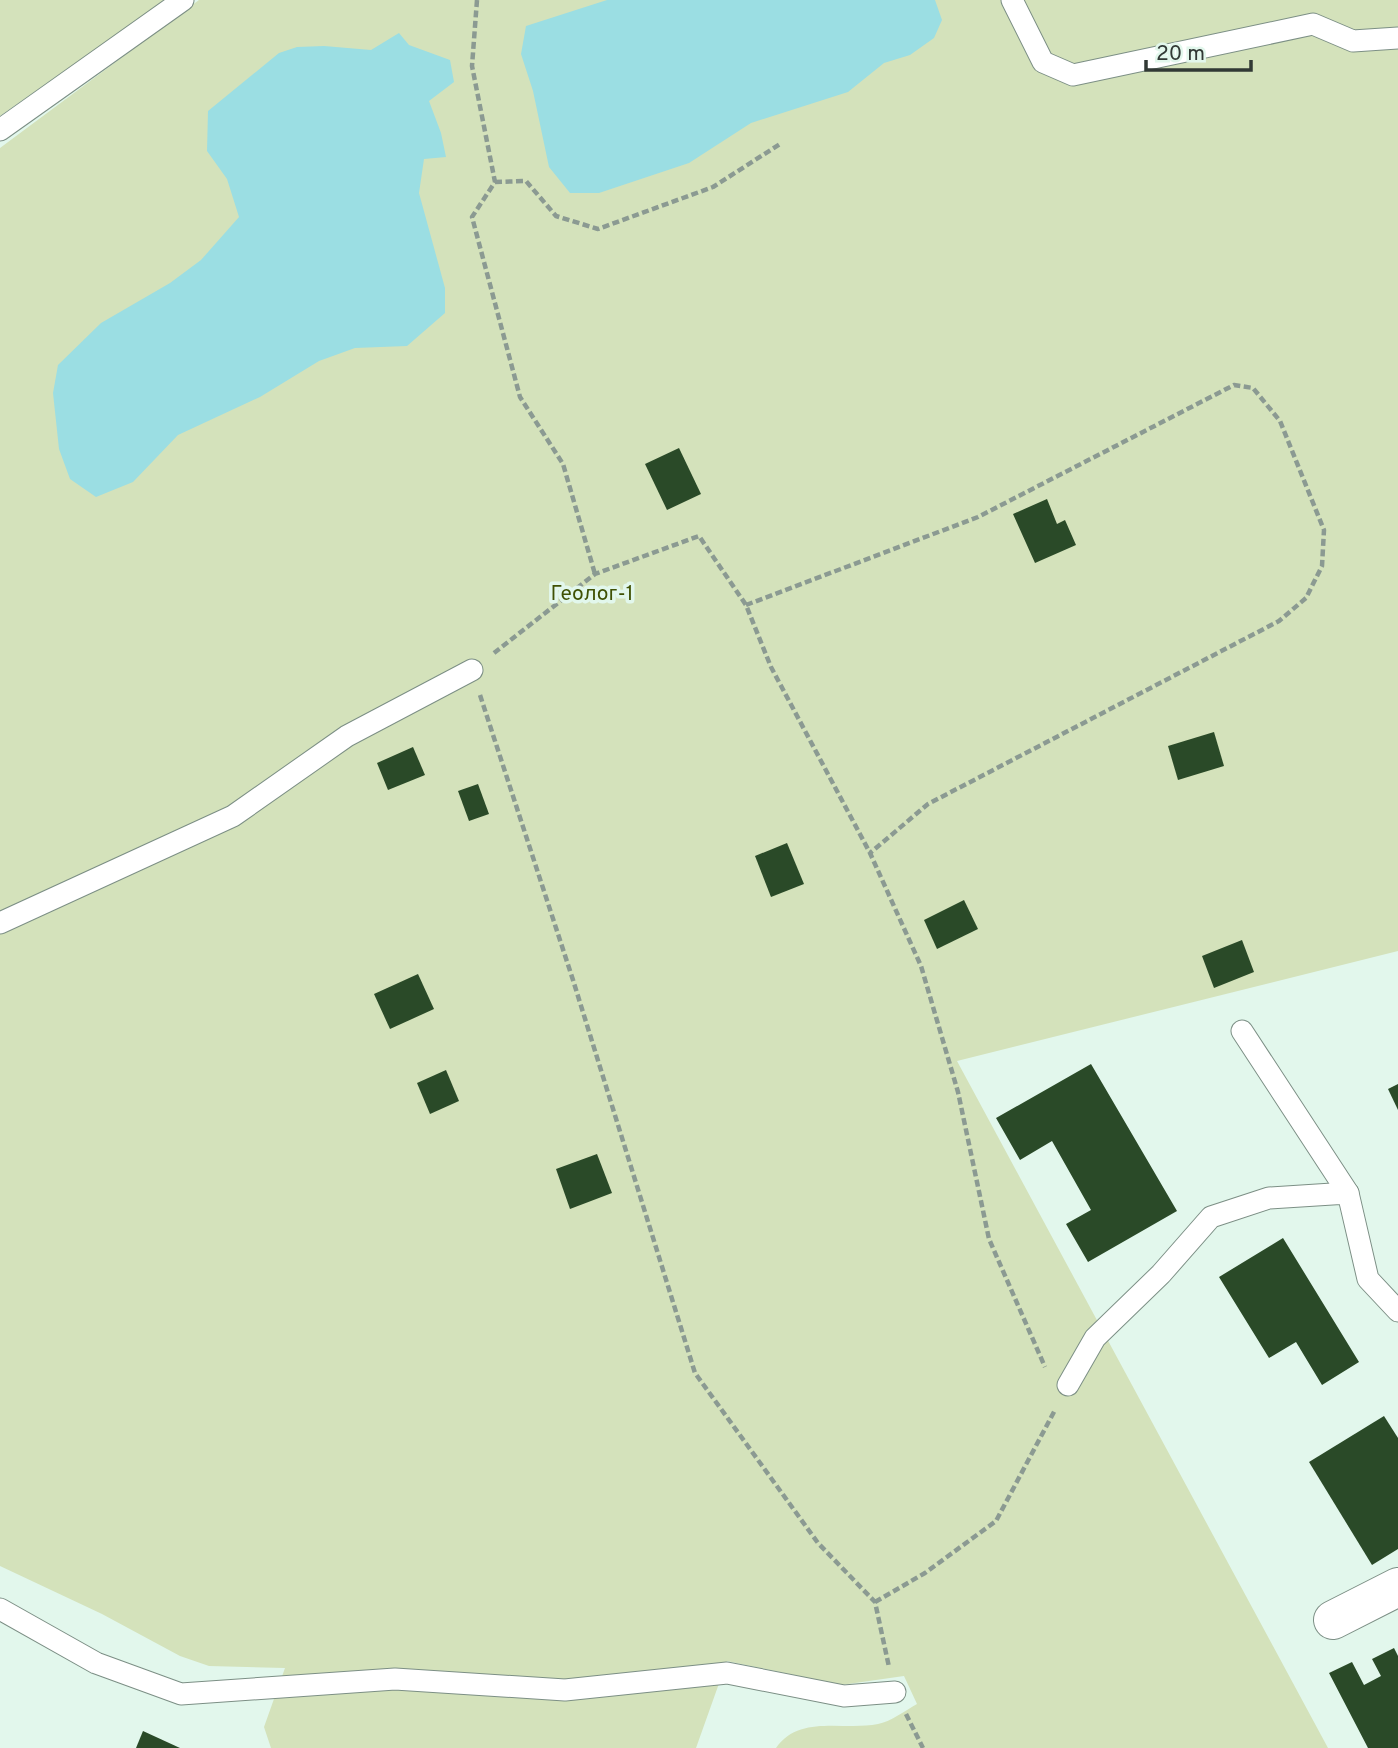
<svg xmlns="http://www.w3.org/2000/svg" width="1398" height="1748" font-family="Overpass,sans-serif">
  <style>
    .green { fill: #d4e2bb }
    .water { fill: #9bdee3 }
    .building { fill: #2a4a28 }
    .lines { fill: none; stroke-linecap: round; stroke-linejoin: round }
    .service-casing { stroke: #7c8f85; stroke-width: 23 }
    .minor-casing { stroke: #7c8f85; stroke-width: 40 }
    .path { stroke: #8b9a92; stroke-width: 4.5; stroke-dasharray: 7 3.5; stroke-linecap: butt }
    .service { stroke: #fff; stroke-width: 21 }
    .minor { stroke: #fff; stroke-width: 38 }
    .labels { text-anchor: middle; stroke-width: 7; stroke-linejoin: round; paint-order: stroke }
    .park-label { font-size: 21px; fill: #3f5104; stroke: #e2f7ec }
  </style>
  <rect width="100%" height="100%" fill="#e2f7ec"/>
  <g class="green">
    <polygon points="0,0 166,0 0,116"/>
    <path d="M199,0H1398V951L957,1061L1328,1748H776C799,1714 844,1731 878,1724C890,1722 906,1710 917,1704L904,1676L841,1685L727,1661L696,1748H271L264,1727L285,1668L209,1666L180,1656L102,1614L0,1566V148Z"/>
  </g>
  <g class="water">
    <polygon points="607,0 935,0 942,20 934,38 910,55 884,63 848,92 751,123 689,163 599,193 570,193 549,167 533,91 521,54 526,26"/>
    <polygon points="399,33 409,45 450,60 454,82 429,101 441,133 446,157 424,159 419,193 445,288 445,313 407,346 355,348 319,361 260,397 178,435 133,482 96,497 70,479 59,449 53,393 58,365 101,323 170,283 201,260 239,217 227,179 207,151 208,111 279,53 297,47 324,46 371,50"/>
  </g>
  <g class="building">
    <polygon points="679,448 701,494 667,510 645,464"/>
    <polygon points="1047,499 1057,524 1065,520 1076,545 1035,563 1013,514"/>
    <polygon points="1214,732 1224,766 1178,780 1168,746"/>
    <polygon points="413,747 425,775 388,790 377,763"/>
    <polygon points="478,784 489,814 469,821 458,791"/>
    <polygon points="787,843 804,884 771,897 755,856"/>
    <polygon points="964,900 978,929 937,949 924,920"/>
    <polygon points="1242,940 1254,972 1214,988 1202,956"/>
    <polygon points="418,974 434,1009 390,1029 374,994"/>
    <polygon points="1091,1064 1177,1211 1088,1262 1066,1224 1091,1210 1052,1141 1020,1160 996,1118"/>
    <polygon points="446,1070 459,1101 430,1114 417,1083"/>
    <polygon points="1398,1084 1398,1110 1388,1089"/>
    <polygon points="597,1154 612,1193 570,1209 556,1169"/>
    <polygon points="1283,1238 1359,1362 1322,1385 1296,1342 1269,1358 1219,1277"/>
    <polygon points="1384,1416 1398,1438 1398,1549 1372,1565 1309,1462"/>
    <polygon points="1394,1648 1398,1656 1398,1748 1368,1748 1329,1673 1352,1662 1364,1685 1381,1676 1372,1659"/>
    <polygon points="143,1731 180,1748 136,1748"/>
  </g>
  <g class="lines">
    <g class="service-casing">
      <g id="service">
        <polyline points="1012,0 1043,62 1073,75 1313,24 1353,41 1398,38"/>
        <polyline points="0,130 183,0"/>
        <polyline points="0,923 233,816 347,736 472,670"/>
        <polyline points="1242,1031 1348,1193"/>
        <polyline points="1068,1385 1095,1338 1161,1274 1211,1217 1269,1198 1348,1193 1368,1279 1398,1311"/>
        <polyline points="0,1609 96,1663 181,1694 395,1679 565,1690 727,1673 844,1696 895,1692"/>
      </g>
    </g>
    <g class="minor-casing">
      <polyline id="minor" points="1333,1620 1398,1587"/>
    </g>
    <g class="path">
      <polyline points="477,0 472,66 495,182 472,217 520,397 563,464 595,574"/>
      <polyline points="495,182 526,181 556,216 598,229 713,187 780,144"/>
      <polyline points="746,605 978,517 1234,385 1253,388 1280,421 1324,530 1322,566 1306,598 1279,621 928,804 870,853"/>
      <polyline points="494,653 595,574 699,536 746,605 771,667 870,853 921,966 958,1092 989,1239 1045,1367"/>
      <polyline points="480,695 573,980 695,1373 818,1543 875,1602 889,1667"/>
      <polyline points="875,1602 925,1573 996,1521 1055,1410"/>
      <polyline points="906,1714 923,1748"/>
    </g>
    <use href="#service" class="service"/>
    <use href="#minor" class="minor"/>
  </g>
  <g class="labels">
    <g class="park-label">
      <text x="592" y="600">Геолог-1</text>
    </g>
  </g>
  <path d="M1146 60v10h105v-10" fill="none" stroke="#313935" stroke-width="3.5"/>
  <text x="1156" y="60" font-size="21" fill="#313935" stroke="#e2f7ec" stroke-width="5" paint-order="stroke">20 m</text>
</svg>
